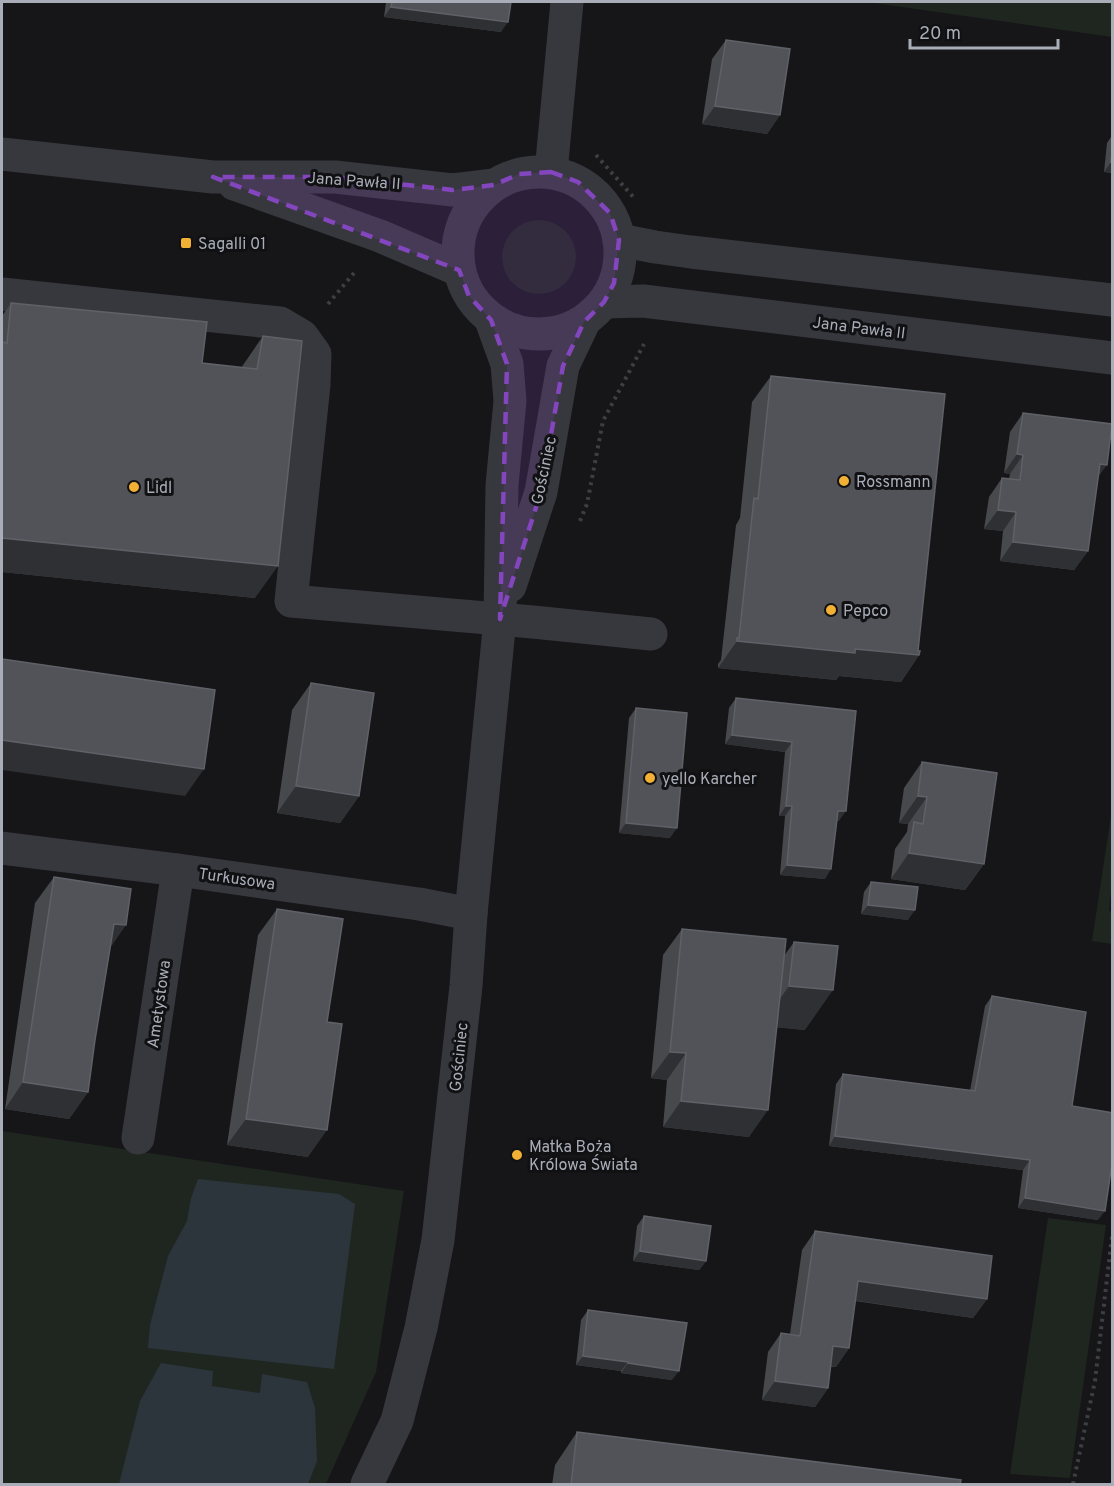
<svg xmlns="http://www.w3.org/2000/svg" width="1114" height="1486" font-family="Overpass,sans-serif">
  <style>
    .green { fill: #1e261f }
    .water { fill: #2c353c }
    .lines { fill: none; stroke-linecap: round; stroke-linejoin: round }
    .path { stroke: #3d3f44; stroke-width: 4; stroke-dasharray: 3 4.5; stroke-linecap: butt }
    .minor { stroke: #37383d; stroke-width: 33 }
    .wall { fill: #47494d }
    .shaded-wall { fill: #2f3033 }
    .building { fill: #525359; stroke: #5f6168; stroke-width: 1.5 }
    .marked { fill: #8446be; fill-opacity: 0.2; stroke: #8446be; stroke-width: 4.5; stroke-dasharray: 12 8; stroke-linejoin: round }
    .poi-dot { fill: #f2b134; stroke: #111113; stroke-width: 2 }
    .labels { text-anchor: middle; stroke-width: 6; stroke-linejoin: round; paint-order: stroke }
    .street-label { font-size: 16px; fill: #a8adb8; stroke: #111113 }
    .poi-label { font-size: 16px; fill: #a8adb8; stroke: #111113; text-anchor: start }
  </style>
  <rect width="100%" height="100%" fill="#161618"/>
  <g class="green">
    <polygon points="874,2 1112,2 1112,37 874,3"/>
    <circle cx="539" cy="257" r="37"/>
    <polygon points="1112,809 1112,883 1109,911 1112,912 1112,944 1092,941"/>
    <polygon points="2,1131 404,1191 376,1372 326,1484 2,1484"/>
    <polygon points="1048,1218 1106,1225 1070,1478 1010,1474"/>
  </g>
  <g class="water">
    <polygon points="198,1179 339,1194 355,1204 334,1369 148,1348 150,1325 168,1256 187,1221 191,1198"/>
    <polygon points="161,1363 213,1371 212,1386 260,1393 262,1374 307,1382 315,1408 317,1461 308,1484 119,1484 140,1401"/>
  </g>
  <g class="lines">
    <g class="path">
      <polyline points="596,155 635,199"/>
      <polyline points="328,304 354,273"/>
      <polyline points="580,521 587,504 603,421 644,344"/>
      <polyline points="1073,1484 1095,1381 1112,1236"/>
    </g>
    <g class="minor">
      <polyline points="2,154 213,177 335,177 453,190 494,185"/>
      <polyline points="551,172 567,2"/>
      <circle cx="539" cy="253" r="81"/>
      <polyline points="234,184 380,236 459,270"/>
      <polyline points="619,240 655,247 691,252 1112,300"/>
      <polyline points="2,294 280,323 302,336 315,354 314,385 291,601 533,622 651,634"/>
      <polyline points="604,302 643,301 1112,358"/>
      <polyline points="510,586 541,492 563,366 584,322"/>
      <polyline points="2,848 178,870 419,904 471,914"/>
      <polyline points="138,1138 178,870"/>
      <polyline points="367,1484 397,1421 421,1328 438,1240 466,986 471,914 500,619 502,485 510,401 507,364 491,320"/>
    </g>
  </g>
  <g class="wall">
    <polygon points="386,2 511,2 501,32 384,17"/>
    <polygon points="726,40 780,115 767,134 702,124 712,59"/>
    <polygon points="1113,134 1113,173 1104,172 1107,143"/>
    <polygon points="11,303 202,363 241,368 263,336 255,598 2,572 2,316"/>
    <polygon points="771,376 918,651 919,655 901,682 839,676 836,680 718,668 718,664 721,660 736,525 740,518 752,402"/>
    <polygon points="1023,413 1098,477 1088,551 1074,570 1000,561 1003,531 984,529 989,497 1002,478 1009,479 1010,474 1004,473 1010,432"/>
    <polygon points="311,683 359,796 340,823 277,813 292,710"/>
    <polygon points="736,698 856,711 839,821 837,821 825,879 780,875 785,816 779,816 785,752 725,744 729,708"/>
    <polygon points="636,708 670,838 619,833 629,718"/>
    <polygon points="922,762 984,864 965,890 891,879 895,849 907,832 908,824 899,823 904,788"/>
    <polygon points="54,877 110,948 95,1040 88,1092 69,1119 5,1109 35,903"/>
    <polygon points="871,882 908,920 861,914 864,892"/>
    <polygon points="277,909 327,1022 308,1157 227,1145 258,935"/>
    <polygon points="682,929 784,956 794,942 805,1030 776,1027 749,1137 663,1127 667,1080 651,1078 663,955"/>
    <polygon points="992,996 1072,1106 1098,1220 1018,1208 1023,1170 829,1146 836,1084 843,1074 970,1091 985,1006"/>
    <polygon points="644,1216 706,1261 699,1270 633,1261 637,1226"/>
    <polygon points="815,1231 987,1299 973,1318 855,1301 849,1348 836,1367 831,1367 828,1388 815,1407 762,1400 768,1352 781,1333 790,1334 802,1250"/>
    <polygon points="588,1310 672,1380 621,1373 621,1371 576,1365 581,1320"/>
    <polygon points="577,1432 960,1485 552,1485 555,1465"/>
  </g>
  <g class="shaded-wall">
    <polygon points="391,7 508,22 501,32 384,17"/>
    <polygon points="715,106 780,115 767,134 702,124"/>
    <polygon points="1111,162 1113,162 1113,173 1104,172"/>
    <polygon points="1017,454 1023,455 1010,474 1004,473"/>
    <polygon points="1100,464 1107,465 1093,484"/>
    <polygon points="998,510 1016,512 1003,531 984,529"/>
    <polygon points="2,538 278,566 255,598 2,572"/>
    <polygon points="1013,542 1088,551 1074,570 1000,561"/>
    <polygon points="737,641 855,649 919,655 901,682 839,676 836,680 718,668"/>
    <polygon points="732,735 792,742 785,752 725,744"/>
    <polygon points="2,740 204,769 185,796 2,770"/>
    <polygon points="296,786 359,796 340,823 277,813"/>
    <polygon points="918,796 927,797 908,824 899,823"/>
    <polygon points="786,806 792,806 785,816 779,816"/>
    <polygon points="838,811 846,811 839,821 831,821"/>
    <polygon points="626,823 677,828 670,838 619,833"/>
    <polygon points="909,853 984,864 965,890 891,879"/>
    <polygon points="787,865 831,869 825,879 780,875"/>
    <polygon points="868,905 915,910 908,920 861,914"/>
    <polygon points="114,924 126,925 108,951"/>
    <polygon points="789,986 833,990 805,1030 761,1026"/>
    <polygon points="670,1052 686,1053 667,1080 651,1078"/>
    <polygon points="23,1082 88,1092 69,1119 5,1109"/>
    <polygon points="681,1101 768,1110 749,1137 663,1127"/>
    <polygon points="246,1119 327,1130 308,1157 227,1145"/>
    <polygon points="835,1136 1030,1160 1023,1170 829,1146"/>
    <polygon points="1025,1198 1105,1211 1098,1220 1018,1208"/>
    <polygon points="640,1251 706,1261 699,1270 633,1261"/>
    <polygon points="858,1281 987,1299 973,1318 845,1299"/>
    <polygon points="833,1346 849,1348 836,1367 820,1365"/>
    <polygon points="583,1356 628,1362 621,1371 576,1365"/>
    <polygon points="628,1363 679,1371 672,1380 621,1373"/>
    <polygon points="775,1381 828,1388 815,1407 762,1400"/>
  </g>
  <g class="building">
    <polygon points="392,2 511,2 508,22 391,7"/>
    <polygon points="726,40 790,49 780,115 715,106"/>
    <polygon points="1113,146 1113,162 1111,162"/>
    <polygon points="11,303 207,322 202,363 257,369 263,336 302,341 278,566 2,538 2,342 7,343"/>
    <polygon points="771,376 945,394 918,651 920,651 919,655 855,649 855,653 737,641 737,638 739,638 754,498 758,499"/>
    <polygon points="1023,413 1112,424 1107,465 1100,464 1088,551 1013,542 1016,512 998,510 1002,478 1020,480 1023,455 1017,454"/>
    <polygon points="2,659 215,690 204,769 2,740"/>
    <polygon points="311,683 374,693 359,796 296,786"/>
    <polygon points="736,698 856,711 846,811 838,811 831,869 787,865 792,806 786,806 792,742 732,735"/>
    <polygon points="636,708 687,713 677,828 626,823"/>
    <polygon points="922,762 997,773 984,864 909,853 914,822 923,824 927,797 918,796"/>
    <polygon points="54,877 131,889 126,925 114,924 95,1040 88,1092 23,1082"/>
    <polygon points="871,882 918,887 915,910 868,905"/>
    <polygon points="277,909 343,919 327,1022 342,1024 327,1130 246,1119"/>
    <polygon points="682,929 786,939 768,1110 681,1101 686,1053 670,1052"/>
    <polygon points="794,942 838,946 833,990 789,986"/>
    <polygon points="992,996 1086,1012 1072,1106 1113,1113 1113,1157 1105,1211 1025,1198 1030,1160 835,1136 843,1074 975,1091"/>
    <polygon points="644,1216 711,1226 706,1261 640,1251"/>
    <polygon points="815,1231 992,1256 987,1299 858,1281 849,1348 833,1346 828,1388 775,1381 781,1333 800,1336"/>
    <polygon points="588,1310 687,1323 679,1371 628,1363 628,1362 583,1356"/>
    <polygon points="577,1432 961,1480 960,1485 571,1485"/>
  </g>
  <path class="marked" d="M551,172L578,182L610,213L619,240L614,283L604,302L584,322L563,366L541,492L500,619L507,364L491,320L469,296L459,270L213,177H335L453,190L494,185L519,174Z"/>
  <g class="poi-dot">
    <rect x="180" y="237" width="12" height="12" rx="3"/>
    <circle cx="844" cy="481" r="6"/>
    <circle cx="134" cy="487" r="6"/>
    <circle cx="831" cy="610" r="6"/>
    <circle cx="650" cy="778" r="6"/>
    <circle cx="517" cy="1155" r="6"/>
  </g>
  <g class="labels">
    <g class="street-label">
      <text transform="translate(354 180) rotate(4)" y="6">Jana Pawła II</text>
      <text transform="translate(859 327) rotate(7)" y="6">Jana Pawła II</text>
      <text transform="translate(543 470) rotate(-78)" y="6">Gościniec</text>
      <text transform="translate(237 878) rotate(8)" y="6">Turkusowa</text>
      <text transform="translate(158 1004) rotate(-82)" y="6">Ametystowa</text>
      <text transform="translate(458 1057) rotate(-84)" y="6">Gościniec</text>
    </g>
    <g class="poi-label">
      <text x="198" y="249">Sagalli 01</text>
      <text x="856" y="487">Rossmann</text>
      <text x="146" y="493">Lidl</text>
      <text x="843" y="616">Pepco</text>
      <text x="662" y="784">yello Karcher</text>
      <text x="529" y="1152">Matka Boża<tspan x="529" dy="18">Królowa Świata</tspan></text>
    </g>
  </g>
  <rect width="1114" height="1486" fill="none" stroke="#a8adb8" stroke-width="6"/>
  <path d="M910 39v9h148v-9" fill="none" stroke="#a8adb8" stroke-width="3"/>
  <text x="919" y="39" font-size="18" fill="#a8adb8" stroke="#111113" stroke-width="4.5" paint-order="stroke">20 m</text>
</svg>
